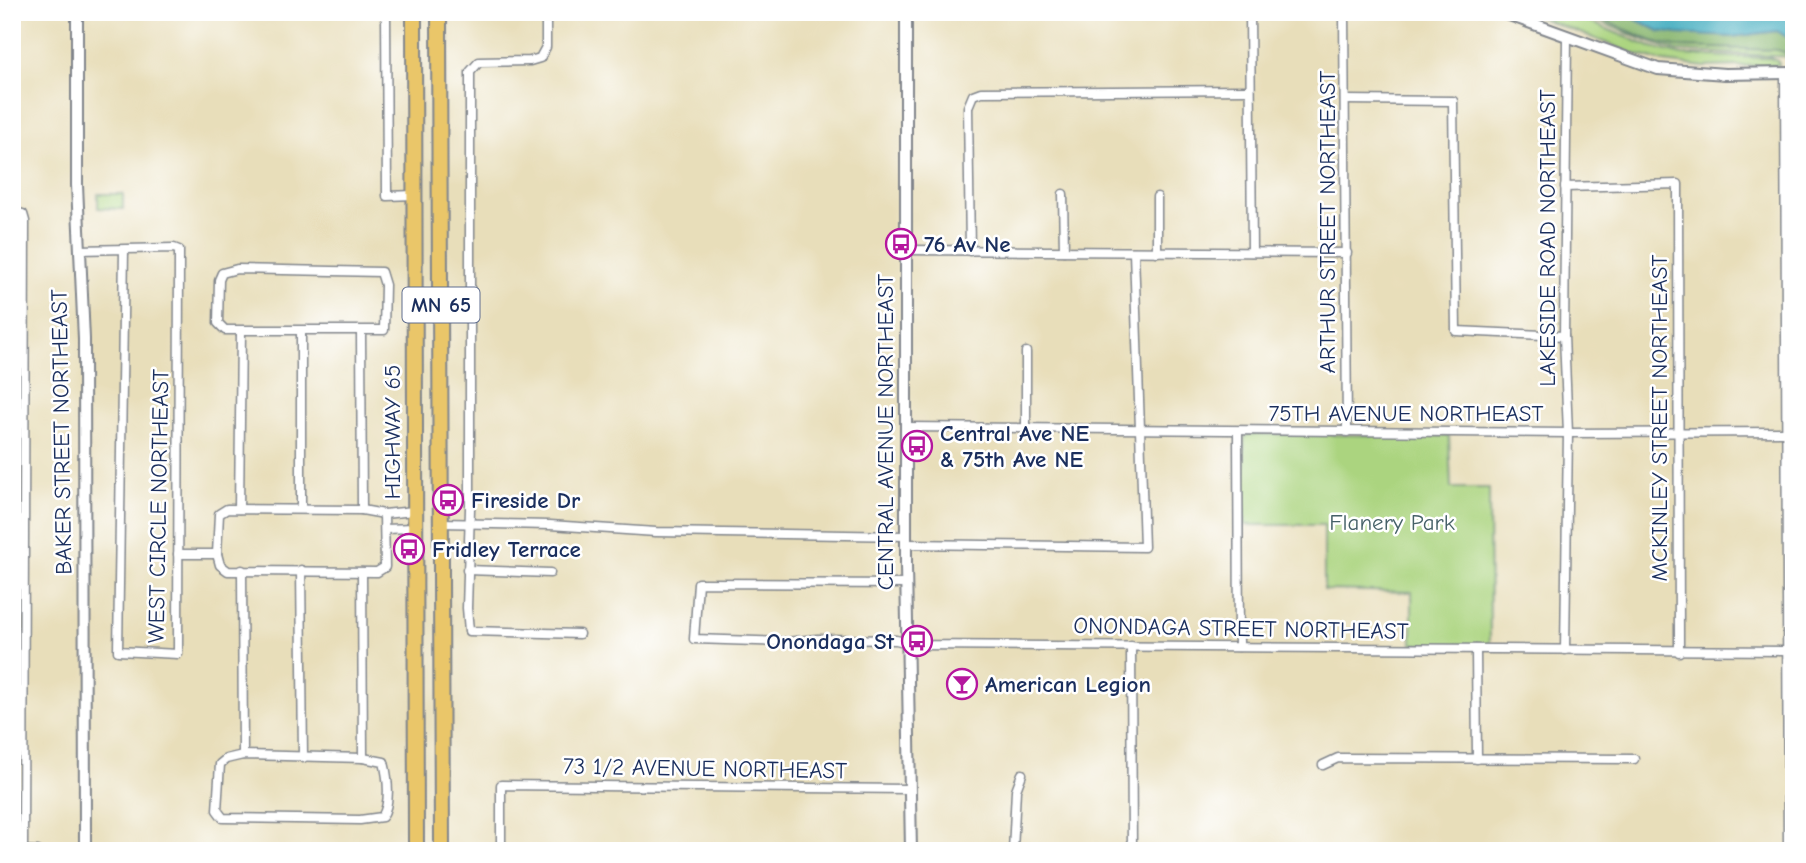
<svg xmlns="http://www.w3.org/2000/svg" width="1806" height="863" font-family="'Comic Neue',sans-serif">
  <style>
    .green { fill: #abd47f; stroke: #63826e; stroke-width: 2 }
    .forest { fill: #88b66e; stroke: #527266; stroke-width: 2 }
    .water { fill: #3eaabd; stroke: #2c6c8e; stroke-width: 2 }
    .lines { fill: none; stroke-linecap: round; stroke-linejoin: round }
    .minor-casing { stroke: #82868c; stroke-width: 11 }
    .tertiary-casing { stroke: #82868c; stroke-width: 14 }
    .trunk-casing { stroke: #82868c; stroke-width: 18 }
    .minor { stroke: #fff; stroke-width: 8 }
    .tertiary { stroke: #fff; stroke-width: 10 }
    .trunk { stroke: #eac669; stroke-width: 14 }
    .labels { text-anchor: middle; stroke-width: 5; stroke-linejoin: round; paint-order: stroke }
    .shield { fill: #fff; stroke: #5f6d8e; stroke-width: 2 }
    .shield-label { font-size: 21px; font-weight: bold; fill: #1b2f5e }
    .street-label { font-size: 23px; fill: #1b2f5e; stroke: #fff }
    .poi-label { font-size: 23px; font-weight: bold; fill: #1b2f5e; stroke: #fff; text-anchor: start }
    .park-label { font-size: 23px; fill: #466168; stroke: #fff }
  </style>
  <rect width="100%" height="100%" fill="#fff"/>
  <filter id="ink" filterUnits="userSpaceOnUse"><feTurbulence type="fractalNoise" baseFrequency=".0143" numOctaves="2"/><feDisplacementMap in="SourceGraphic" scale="14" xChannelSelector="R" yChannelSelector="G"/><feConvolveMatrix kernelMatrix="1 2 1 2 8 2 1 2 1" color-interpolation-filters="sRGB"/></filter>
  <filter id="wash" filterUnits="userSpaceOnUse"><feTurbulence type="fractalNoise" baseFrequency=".00686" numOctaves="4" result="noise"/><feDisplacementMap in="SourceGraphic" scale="28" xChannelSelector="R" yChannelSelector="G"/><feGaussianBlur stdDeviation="1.57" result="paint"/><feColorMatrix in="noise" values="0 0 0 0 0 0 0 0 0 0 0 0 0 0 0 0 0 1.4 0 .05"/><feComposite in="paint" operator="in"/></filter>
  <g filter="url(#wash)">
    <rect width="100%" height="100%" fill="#e8deba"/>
    <g class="green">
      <polygon points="1525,12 1566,12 1648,46 1682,55 1770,58 1778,61 1779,65 1704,67 1664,62 1635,54"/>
      <polygon points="1576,12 1600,12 1602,19 1649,40 1676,47 1777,50 1794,55 1794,57 1677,51 1649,42"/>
      <polygon points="98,194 123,194 123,209 98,208"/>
      <polygon points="1249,434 1449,436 1451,488 1489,488 1490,645 1412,644 1412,592 1324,590 1324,525 1245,525 1244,438"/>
    </g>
    <polygon class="forest" points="1600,12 1621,12 1659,31 1732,37 1777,31 1787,37 1794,37 1794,55 1777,50 1676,47 1649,40 1602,19"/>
    <polygon class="water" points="1621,12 1794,12 1794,37 1787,37 1777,31 1732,37 1677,34 1659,31"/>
  </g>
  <g filter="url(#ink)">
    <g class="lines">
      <g class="minor-casing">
        <g id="minor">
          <polyline points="386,12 387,196 414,195"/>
          <polyline points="546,12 546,47 540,58 530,61 479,62 470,72 470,509 467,608 469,631 579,634"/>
          <polyline points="1250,12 1252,252"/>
          <polyline points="1344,12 1347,432"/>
          <polyline points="1785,73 1788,851"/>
          <polyline points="1345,100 1453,101 1456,331 1564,336"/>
          <polyline points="1565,187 1678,184 1679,652"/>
          <polyline points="1063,194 1064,251"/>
          <polyline points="1157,197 1157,252"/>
          <polyline points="12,211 23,214 25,221 23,850"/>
          <polyline points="79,250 174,248 179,250 178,654 118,651 124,250"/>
          <polyline points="906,250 1347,253"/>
          <polyline points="970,251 968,107 973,95 981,92 1249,90"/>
          <polygon points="237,269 381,272 385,285 384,330 225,330 218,323 219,280 222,273"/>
          <polyline points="301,331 301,509"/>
          <polyline points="361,332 362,510"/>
          <polyline points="1026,352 1026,429"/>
          <polyline points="906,427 1568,433 1794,432"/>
          <polyline points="1238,431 1239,647"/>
          <polygon points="227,509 362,510 384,514 385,567 377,572 228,571 220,565 217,554 219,514"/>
          <polyline points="239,509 241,331"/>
          <polyline points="384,514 414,511"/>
          <polyline points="441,523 550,525 656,532 906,536"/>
          <polyline points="385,529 414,528"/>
          <polyline points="906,544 1144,547 1134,252"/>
          <polyline points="178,554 217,554"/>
          <polyline points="242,570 243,755"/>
          <polyline points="301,570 303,758"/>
          <polyline points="467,570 550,573"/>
          <polyline points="362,572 363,758"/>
          <polyline points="906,584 698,583 694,639 786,642 818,639 896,640 917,645 1788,651"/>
          <polyline points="1131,646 1132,851"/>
          <polyline points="1476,649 1477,759"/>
          <polyline points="1565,650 1568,433 1564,336 1567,37"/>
          <path d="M243,755L363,758L384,762C388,778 391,803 382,817L360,820L223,818L217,810L220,764L226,759Z"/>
          <polyline points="1323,765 1338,758 1634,759"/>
          <polyline points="20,850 38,851"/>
          <polyline points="501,851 501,785 908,789"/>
          <polyline points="1013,851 1016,790 1022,774"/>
        </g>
      </g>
      <g class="tertiary-casing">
        <g id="tertiary">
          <polyline points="77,12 77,185 84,339 85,851"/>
          <polyline points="906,12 906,566 911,851"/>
          <polyline points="1501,12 1658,69 1725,74 1794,73"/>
        </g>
      </g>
      <g class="trunk-casing">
        <g id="trunk">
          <polyline points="414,12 416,851"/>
          <polyline points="439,12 442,851"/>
        </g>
      </g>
      <use href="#minor" class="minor"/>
      <use href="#tertiary" class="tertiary"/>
      <use href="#trunk" class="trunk"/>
    </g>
  </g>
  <defs>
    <g id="bus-ring" transform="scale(1.575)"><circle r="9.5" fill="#fff" stroke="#b5179e" stroke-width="1.5"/><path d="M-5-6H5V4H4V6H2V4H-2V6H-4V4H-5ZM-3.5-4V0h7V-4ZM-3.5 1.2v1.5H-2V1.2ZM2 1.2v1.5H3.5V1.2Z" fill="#b5179e"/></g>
    <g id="bar-ring" transform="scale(1.575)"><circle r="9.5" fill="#fff" stroke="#b5179e" stroke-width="1.5"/><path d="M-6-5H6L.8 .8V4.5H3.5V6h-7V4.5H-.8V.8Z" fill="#b5179e"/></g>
  </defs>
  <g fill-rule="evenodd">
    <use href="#bus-ring" x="901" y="244"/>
    <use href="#bus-ring" x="917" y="446"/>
    <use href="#bus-ring" x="448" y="500"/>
    <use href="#bus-ring" x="409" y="549"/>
    <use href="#bus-ring" x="917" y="641"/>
    <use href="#bar-ring" x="962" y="684"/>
  </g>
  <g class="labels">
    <rect class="shield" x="402.5" y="287.5" width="77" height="35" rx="5"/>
    <g class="shield-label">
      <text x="441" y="312">MN 65</text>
    </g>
    <g class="street-label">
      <text transform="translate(1327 222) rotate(-90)" y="8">ARTHUR STREET NORTHEAST</text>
      <text transform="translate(1547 238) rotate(-90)" y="8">LAKESIDE ROAD NORTHEAST</text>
      <text x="1406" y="421">75TH AVENUE NORTHEAST</text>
      <text transform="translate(1659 418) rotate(-90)" y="8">MCKINLEY STREET NORTHEAST</text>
      <text transform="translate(61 432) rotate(-91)" y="8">BAKER STREET NORTHEAST</text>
      <text transform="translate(392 432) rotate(-90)" y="8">HIGHWAY 65</text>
      <text transform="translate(885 432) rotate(-90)" y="8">CENTRAL AVENUE NORTHEAST</text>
      <text transform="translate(158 506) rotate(-89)" y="8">WEST CIRCLE NORTHEAST</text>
      <text transform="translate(1241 628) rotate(1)" y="8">ONONDAGA STREET NORTHEAST</text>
      <text transform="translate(705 768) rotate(1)" y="8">73 1/2 AVENUE NORTHEAST</text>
    </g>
    <g class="poi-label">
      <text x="924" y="252">76 Av Ne</text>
      <text x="940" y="441">Central Ave NE<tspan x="940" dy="26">&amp; 75th Ave NE</tspan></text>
      <text x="471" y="508">Fireside Dr</text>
      <text x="432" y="557">Fridley Terrace</text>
      <text x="894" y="649" text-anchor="end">Onondaga St</text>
      <text x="985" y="692">American Legion</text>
    </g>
    <g class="park-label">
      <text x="1392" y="530">Flanery Park</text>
    </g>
  </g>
  <rect width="1806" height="863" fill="none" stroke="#fff" stroke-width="42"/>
</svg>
